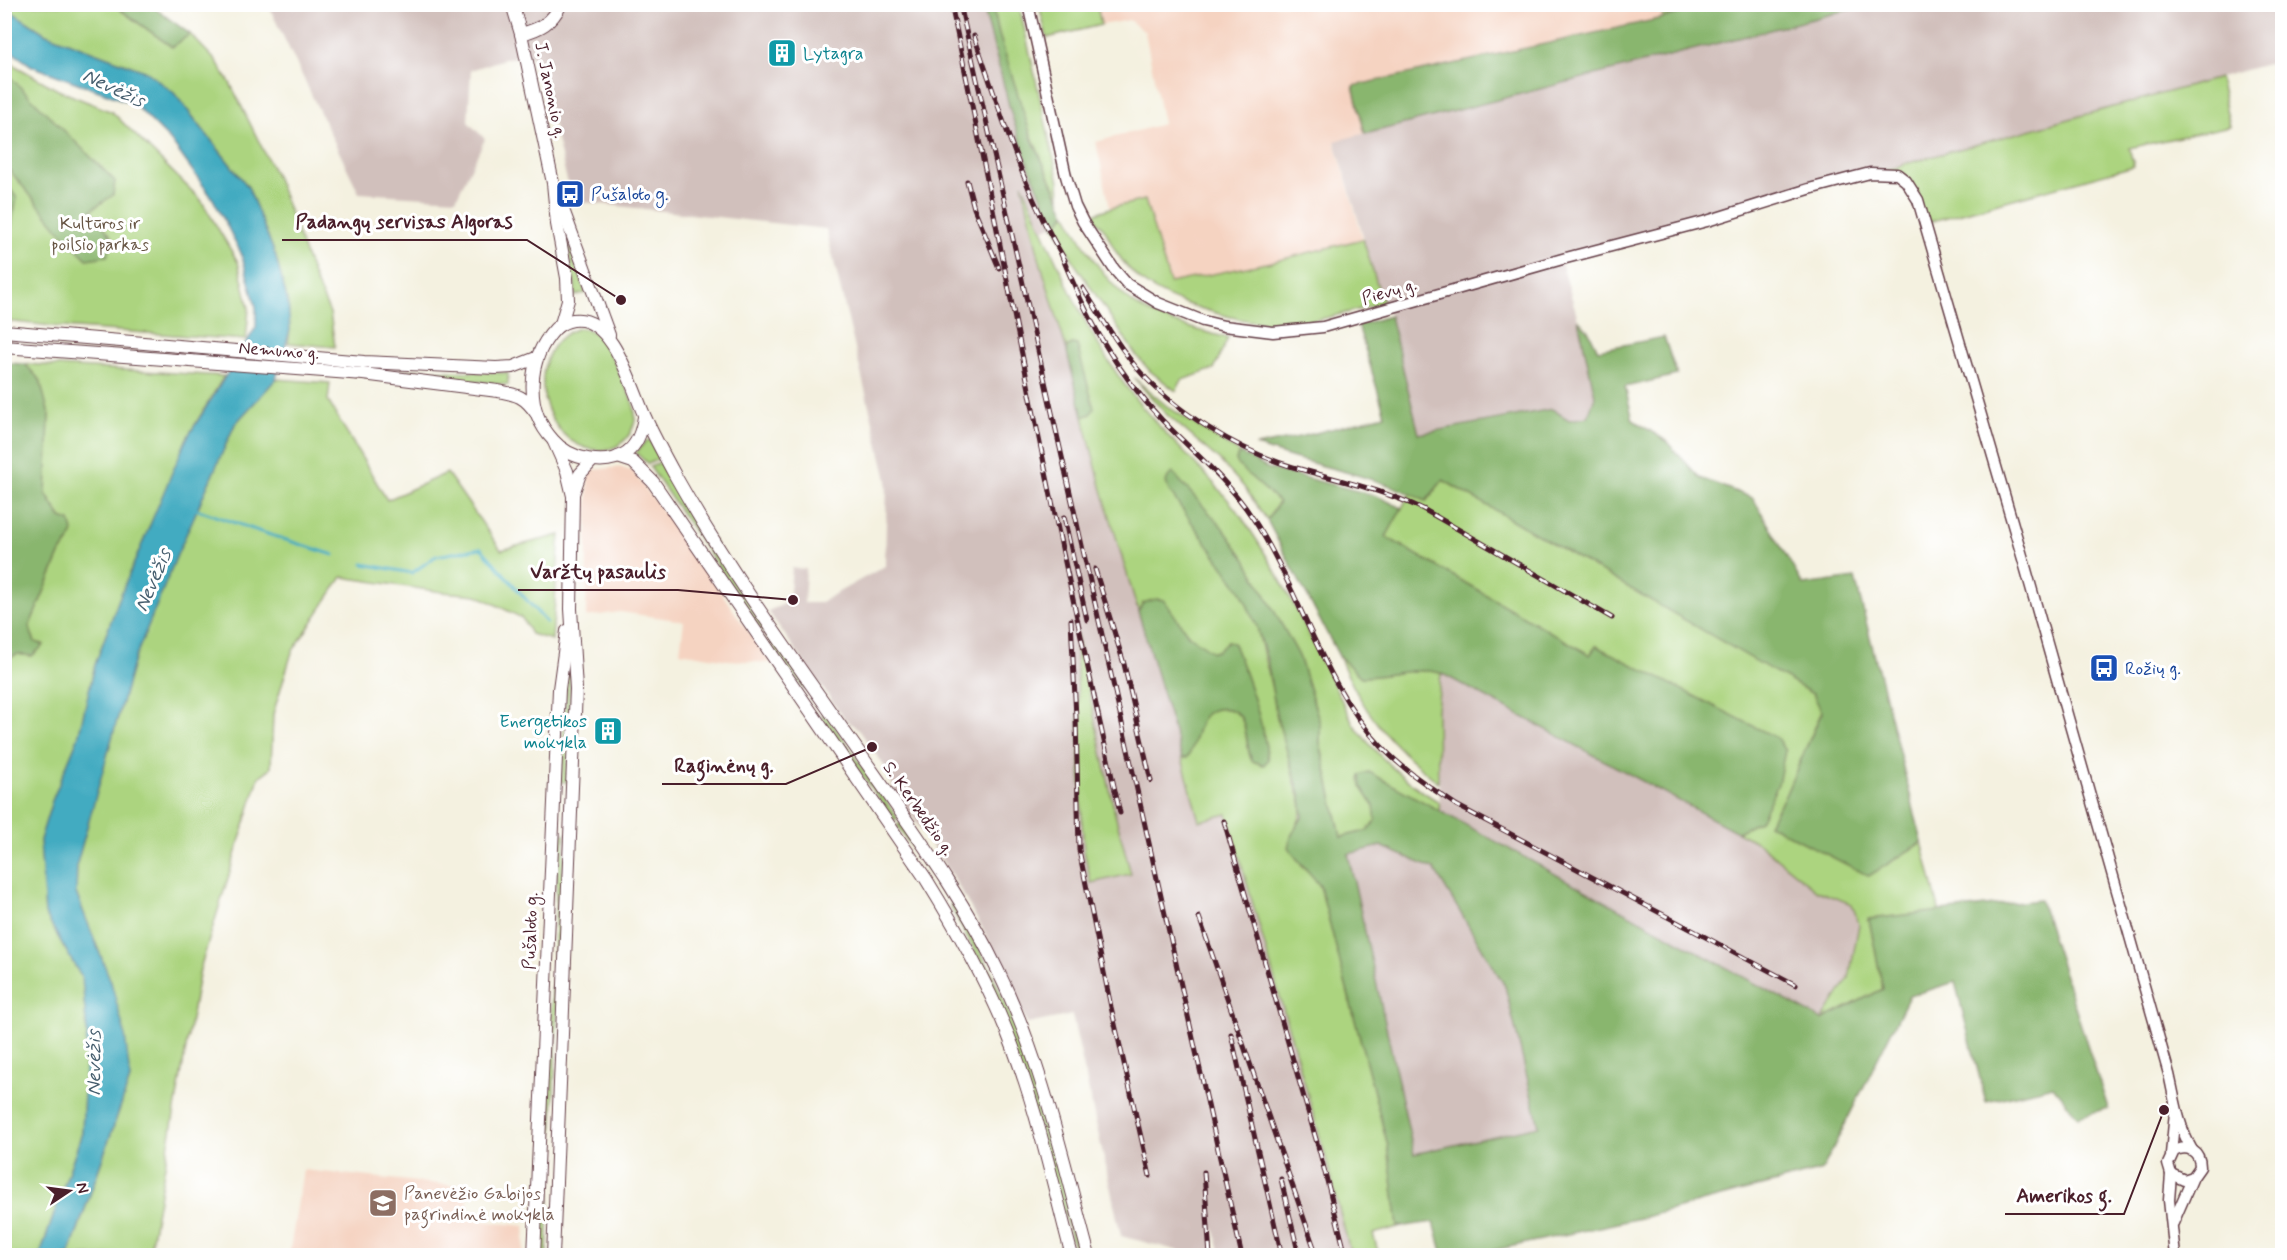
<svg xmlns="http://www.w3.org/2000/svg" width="2287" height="1260" font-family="Mynerve,sans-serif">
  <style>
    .built { fill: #f5d3c1 }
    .industrial { fill: #d1c0bc; fill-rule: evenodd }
    .green { fill: #acd47f; stroke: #7b7a55; stroke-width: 1.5 }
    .forest { fill: #89b66e; stroke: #6a6a4c; stroke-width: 1.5; fill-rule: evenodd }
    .water { fill: #42abc1; stroke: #466576; stroke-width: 1.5 }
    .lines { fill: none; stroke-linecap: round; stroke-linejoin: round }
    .stream { stroke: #42abc1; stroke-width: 3 }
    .tertiary-casing { stroke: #643e46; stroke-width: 13 }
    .secondary-casing { stroke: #643e46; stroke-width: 14 }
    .tertiary { stroke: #fff; stroke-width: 10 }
    .secondary { stroke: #fff; stroke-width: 12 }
    .rail-casing { stroke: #4a1f2b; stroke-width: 5 }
    .rail { stroke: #fff; stroke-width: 3; stroke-dasharray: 9; stroke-linecap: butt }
    .labels { text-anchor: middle; stroke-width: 6; stroke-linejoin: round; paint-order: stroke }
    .culture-label { font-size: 18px; fill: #0d838f; stroke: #fff; text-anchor: start }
    .street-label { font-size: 18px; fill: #4a1f2b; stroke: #fff }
    .transit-label { font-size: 18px; fill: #164399; stroke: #fff; text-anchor: start }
    .park-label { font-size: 18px; fill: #675544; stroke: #fff }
    .education-label { font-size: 18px; fill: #785e54; stroke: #fff; text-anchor: start }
    .water-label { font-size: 20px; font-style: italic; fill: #465e6e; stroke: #fff }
    .leader { fill: none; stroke: #4a1f2b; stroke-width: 2 }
    .callout-dot { fill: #4a1f2b; stroke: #fff; stroke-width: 2 }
    .callout-label { font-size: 20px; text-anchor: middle; font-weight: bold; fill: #4a1f2b; stroke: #fff; stroke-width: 6; stroke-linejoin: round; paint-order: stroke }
  </style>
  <rect width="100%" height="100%" fill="#fff"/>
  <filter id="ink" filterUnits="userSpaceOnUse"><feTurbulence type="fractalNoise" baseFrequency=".0167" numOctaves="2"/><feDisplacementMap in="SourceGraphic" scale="12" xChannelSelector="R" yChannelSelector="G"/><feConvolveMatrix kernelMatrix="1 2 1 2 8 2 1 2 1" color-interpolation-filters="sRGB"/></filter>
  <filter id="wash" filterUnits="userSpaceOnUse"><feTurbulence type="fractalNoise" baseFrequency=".008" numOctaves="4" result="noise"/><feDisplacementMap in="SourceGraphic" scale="24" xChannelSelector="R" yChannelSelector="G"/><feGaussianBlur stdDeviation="1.35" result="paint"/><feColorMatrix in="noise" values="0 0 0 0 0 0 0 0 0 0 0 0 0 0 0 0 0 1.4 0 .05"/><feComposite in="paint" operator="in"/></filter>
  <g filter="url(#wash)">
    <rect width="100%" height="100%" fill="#f4f1e0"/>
    <g class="built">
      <polygon points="1097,5 1660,5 1663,18 1353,86 1365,134 1335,142 1363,239 1271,262 1170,283 1145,200 1110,208 1096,142 1163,124 1145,32 1129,20 1101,25"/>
      <polygon points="619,467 632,471 693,552 770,663 728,660 680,652 684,621 620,612 586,617 588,474 593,470"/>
      <polygon points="303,1170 468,1187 467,1219 525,1226 523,1255 289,1256"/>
    </g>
    <g class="industrial">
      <path d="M268,5H983L1011,113L1028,164L1054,225L1042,230L1023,187L1039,258L1066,348L1102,490L1182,758L1199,821L1227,813L1324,1151L1351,1255H1221L1214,1227V1255H1195L1121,1236L1072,1015L1027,1024L1009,979L984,931L951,874L894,790L887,770L860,731L844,718L768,611L789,602L792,568L806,569L804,603H819L885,566L887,480L826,229L572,201L537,57L507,58L471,70L468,122L485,139L456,199L359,193ZM1076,630L1115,814L1131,874L1084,851Z"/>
      <polygon points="1867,5 2282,5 2282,60 1905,164 1901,167 1870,173 1652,236 1559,254 1578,319 1595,396 1588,417 1569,420 1552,409 1419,434 1390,316 1383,303 1335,141"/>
      <polygon points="1441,673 1758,843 1817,891 1852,904 1859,924 1849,978 1822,1020 1440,812 1437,710"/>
      <polygon points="1381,846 1434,869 1505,986 1540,1126 1414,1154 1347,854"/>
    </g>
    <g class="green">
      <polygon points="1660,4 1712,5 1663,18"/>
      <polygon points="4,5 113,5 172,47 190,34 215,60 229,81 277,178 316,283 330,313 335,347 288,343 290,330 288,303 275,254 248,187 174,93 147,72 46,34 7,9"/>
      <path d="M993,5H1019L1059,182L1060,198C1030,141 1005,68 993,5Z"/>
      <polygon points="1039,5 1097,5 1101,25 1047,38"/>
      <polygon points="5,60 58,90 112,112 201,200 238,262 249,308 246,340 61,327 5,321"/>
      <polygon points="2219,78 2230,126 2129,148 2134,166 1925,223 1906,181 1870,173 1900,167 1905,164"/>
      <path d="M1022,183C1055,258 1086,339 1139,403C1173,445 1217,480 1247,525C1289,588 1320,658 1354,725C1378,757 1405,782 1439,802L1440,812L1369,772L1360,775L1361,786L1374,806L1376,821L1366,831L1341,837L1320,742V723L1299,656L1246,560L1223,528L1241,591L1257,627L1295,784C1304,807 1305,812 1292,834L1301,865L1312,875L1320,886L1388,1146L1398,1227L1373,1234L1379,1255H1351L1324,1151L1227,814L1199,821L1182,758L1187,757C1200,740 1193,704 1228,709C1233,710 1240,714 1242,720C1248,731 1245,748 1252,761L1264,765L1268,759C1262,718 1249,682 1234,644L1228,641L1217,652C1195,652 1175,616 1164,600L1143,603L1138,611L1102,490L1083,417L1091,414L1072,344L1066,348L1039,258Z"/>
      <path d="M1145,200L1170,283L1271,262L1363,239L1383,303C1342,314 1299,328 1257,322C1237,320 1219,314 1199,308C1180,302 1158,294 1142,281C1132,273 1122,261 1115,250C1105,232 1108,228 1088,216L1110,208Z"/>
      <path d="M1066,213C1083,244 1106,285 1136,305C1163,322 1198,330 1228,338L1214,369L1182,380L1176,391L1150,371L1136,355L1077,267L1054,225L1061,220Z"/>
      <polygon points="562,225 586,293 575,296 575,284"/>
      <path d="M579,328C587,328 594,332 600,337C606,343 631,397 634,407C635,411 635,416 635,420C633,431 626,441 617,446C607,451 597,451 586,448C535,432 525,345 579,328Z"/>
      <polygon points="25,364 224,376 187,438 119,599 95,665 78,738 52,801 40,840 45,914 82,978 87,1033 82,1133 40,1255 5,1255 4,661 17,654 32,656 43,644 35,642 29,627 61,552 70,540 70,521 62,519 46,494 49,415 40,381"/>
      <polygon points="408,370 508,373 508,385 409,373 404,371"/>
      <polygon points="1134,378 1168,407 1240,453 1236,460 1239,466 1279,502 1267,520 1244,487 1219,460 1165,413"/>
      <polygon points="276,379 330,383 328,401 387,500 447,473 501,550 560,535 552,640 531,634 522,618 477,595 442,592 342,577 292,652 273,714 271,768 259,777 200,969 149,1255 69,1256 130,1079 111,982 76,893 77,863 133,663 177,555 235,424"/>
      <polygon points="650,440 660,458 648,464 636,453 646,441"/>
      <polygon points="662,461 807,688 803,689 780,657 650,467"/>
      <polygon points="1443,480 1813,694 1822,711 1785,796 1768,824 1869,876 1922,842 1940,913 1869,919 1883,989 1822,1020 1849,978 1859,924 1852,904 1817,891 1758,843 1737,832 1760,821 1597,646 1590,655 1386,537 1410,493 1426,501"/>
      <polygon points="1075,625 1115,814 1131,874 1091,883 1084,851 1082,822"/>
      <path d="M1339,656L1361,677C1389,677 1413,666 1441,673L1437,710L1438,782C1390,745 1362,712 1339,656Z"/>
      <polygon points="567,663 571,663 567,782 561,782"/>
      <polygon points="823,713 825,713 898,818 894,820 822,718"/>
      <polygon points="901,823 942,882 942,886 939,886 897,825"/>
      <polygon points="559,833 565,834 547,1255 540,1256"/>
      <path d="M954,902C981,949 1005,998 1024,1050C1049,1116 1064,1187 1083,1255H1077L984,969L950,906Z"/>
    </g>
    <g class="forest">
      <polygon points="114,5 150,5 190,34 172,47"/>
      <polygon points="983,5 993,5 998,31 1032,139 1066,213 1061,220 1054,225 1028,164 1011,113"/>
      <polygon points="1712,5 1867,5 1365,134 1353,86 1663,18"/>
      <polygon points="4,71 115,181 113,195 91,210 114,240 107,256 87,259 66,238 5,165"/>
      <polygon points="5,182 17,198 9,238 5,241"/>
      <path d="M1390,316L1419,434L1552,409L1569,420L1588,417L1595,396L1578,319L1589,332L1598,350L1664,337L1677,375L1625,387L1633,420L1665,440L1700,478L1753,498L1803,585L1855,578L1922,842L1869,876L1768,824L1785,796L1822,712L1813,694L1443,480L1426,501C1373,474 1313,467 1257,446L1308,435L1385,415L1358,325Z"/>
      <polygon points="1072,344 1077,345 1094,408 1091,414 1083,417 1066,348"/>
      <polygon points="5,363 25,364 40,380 49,415 46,494 61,518 70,521 73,531 70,540 61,552 29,627 35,642 44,645 32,656 17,654 5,661"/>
      <path d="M1240,453L1267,468L1377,496L1402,508L1386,537L1590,655L1596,646L1777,738L1785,751L1778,784L1760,821L1737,832L1441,673C1413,666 1389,677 1361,677L1339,656L1267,520L1279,502L1239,466L1236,460Z"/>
      <path d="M1173,473L1223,528L1246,560L1299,656L1320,723V743L1341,837L1366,831L1376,821L1374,806L1361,786L1360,775L1369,772L1822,1020L1883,989L1869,919L2040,900L2108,1108L2078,1117L2053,1086L1986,1102L1955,982L1909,996L1822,1170L1649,1216L1473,1255H1443L1434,1222L1398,1227L1388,1146L1320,886C1310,872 1298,862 1288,847L1292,834L1303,816L1301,798L1277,718L1267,660L1257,627L1241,591L1169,491L1166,482L1168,477ZM1381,846L1434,869L1505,986L1539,1126L1414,1154L1348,854Z"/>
      <path d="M1156,599L1164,600L1188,635L1213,652L1217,651L1228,641L1234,644C1249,682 1262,718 1268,759L1264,765L1252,761C1246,748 1248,731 1242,720C1240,714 1233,710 1228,709C1193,704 1200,740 1187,758H1182L1138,611L1143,603Z"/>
    </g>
    <polygon class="water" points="4,7 46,34 147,72 174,93 248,187 275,254 288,303 290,330 276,379 235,424 177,555 133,663 77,863 76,893 111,982 125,1034 130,1079 69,1255 40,1255 82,1133 87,1032 82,978 45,914 40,840 52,801 78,738 95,665 119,599 171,475 187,438 256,327 256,307 241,253 213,199 171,141 134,104 32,66 5,47"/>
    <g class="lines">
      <g class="stream">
        <polyline points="196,509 261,532 334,555"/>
        <polyline points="363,564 412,573 436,556 481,548 546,622"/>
      </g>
    </g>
  </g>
  <g filter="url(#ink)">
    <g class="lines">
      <g class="tertiary-casing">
        <g id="tertiary">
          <path d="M1028,4L1066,176L1075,206L1083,222L1114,269L1127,284L1158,303L1203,321L1224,326L1273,332L1323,327L1566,258L1707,221L1809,189L1870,173L1897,174L1906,181L1918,200L2023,559L2169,1074C2175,1100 2178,1126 2192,1150"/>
          <polyline points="2171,1154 2175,1112"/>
          <polyline points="2171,1174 2169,1200 2175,1256"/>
          <path d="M2173,1223L2193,1177L2200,1167C2200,1151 2188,1144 2174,1151L2168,1164L2171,1174L2184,1180L2193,1177"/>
        </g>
      </g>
      <g class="secondary-casing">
        <g id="secondary">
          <polyline points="512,4 521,34 553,183 557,224 567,278 568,300 561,324"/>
          <path d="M521,34C540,29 552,23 561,4"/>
          <polyline points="558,196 609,335"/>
          <polyline points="4,331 364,362 496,368 513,367 536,358"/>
          <path d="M4,347L363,374L498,391C518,395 524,396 536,413"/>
          <path d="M644,417C642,430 638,444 627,452C606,468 569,459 553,440C524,409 527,359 555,329C560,324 566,321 573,320C613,314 632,389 645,417C654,437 665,457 676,477C739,589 818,692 891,798C930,854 969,910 998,971C1042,1061 1063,1160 1089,1256"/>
          <path d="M618,457L633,462L653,482L926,879C957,929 985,978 1007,1032C1036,1104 1052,1181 1072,1256"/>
          <polyline points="573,494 580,474 593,460"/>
          <polyline points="534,1256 559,689 567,631"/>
          <polyline points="553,1256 576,689 571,609 573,496 567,471 554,442"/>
        </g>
      </g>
      <use href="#tertiary" class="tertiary"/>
      <use href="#secondary" class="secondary"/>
      <g class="rail-casing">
        <g id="rail">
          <path d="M951,4C977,126 1000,247 1025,369C1054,517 1087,665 1120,813"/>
          <polyline points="960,4 1242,1256"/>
          <path d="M974,36C1001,111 1023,192 1065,260"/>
          <polyline points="967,181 974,208 999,268"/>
          <path d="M1061,254C1087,318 1114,369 1162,420C1193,452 1227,479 1252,517C1299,587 1323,686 1381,746C1403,770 1430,787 1456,805L1796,985"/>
          <path d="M1083,288C1100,315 1116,343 1136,367C1173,411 1239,451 1293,467C1337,480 1381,489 1423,509L1612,618"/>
          <polyline points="1064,517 1087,620"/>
          <polyline points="1095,569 1124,664 1151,781"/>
          <polyline points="1071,620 1076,717 1079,850 1111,1007 1150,1176"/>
          <polyline points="1224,821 1320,1153 1346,1256"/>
          <polyline points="1199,917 1317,1256"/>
          <polyline points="1231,1034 1282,1256"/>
          <polyline points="1204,1172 1210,1256"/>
          <polyline points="1281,1179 1299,1256"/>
        </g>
      </g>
      <use href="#rail" class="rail"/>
    </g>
  </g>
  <defs>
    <g id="building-square" transform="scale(1.5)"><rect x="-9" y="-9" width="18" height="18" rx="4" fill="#0f9aa8" stroke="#fff"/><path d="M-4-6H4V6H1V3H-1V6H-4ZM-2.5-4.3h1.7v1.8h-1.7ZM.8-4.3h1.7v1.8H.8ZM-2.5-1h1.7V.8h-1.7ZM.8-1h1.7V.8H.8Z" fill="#fff"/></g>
    <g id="bus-square" transform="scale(1.5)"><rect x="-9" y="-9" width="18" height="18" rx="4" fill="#1a4fb4" stroke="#fff"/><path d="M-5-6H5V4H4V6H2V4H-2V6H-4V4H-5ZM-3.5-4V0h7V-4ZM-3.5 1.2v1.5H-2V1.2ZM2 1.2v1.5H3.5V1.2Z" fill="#fff"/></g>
    <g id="school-square" transform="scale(1.5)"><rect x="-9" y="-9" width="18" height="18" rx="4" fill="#8d6e63" stroke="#fff"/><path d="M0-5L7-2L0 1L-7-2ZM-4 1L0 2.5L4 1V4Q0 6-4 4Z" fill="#fff"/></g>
  </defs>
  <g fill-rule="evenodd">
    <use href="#building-square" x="782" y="53"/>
    <use href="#bus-square" x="570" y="194"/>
    <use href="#bus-square" x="2104" y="668"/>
    <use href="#building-square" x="608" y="731"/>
    <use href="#school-square" x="383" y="1203"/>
  </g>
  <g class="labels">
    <g class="culture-label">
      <text x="803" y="59">Lytagra</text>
      <text x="587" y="727" text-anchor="end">Energetikos<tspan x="587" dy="21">mokykla</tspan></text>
    </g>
    <g class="street-label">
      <text transform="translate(551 90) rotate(78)" y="6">J. Janonio g.</text>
      <text transform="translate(1389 291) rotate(-16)" y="6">Pievų g.</text>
      <text transform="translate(279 350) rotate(4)" y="6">Nemuno g.</text>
      <text transform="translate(919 808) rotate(55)" y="6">S. Kerbedžio g.</text>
      <text transform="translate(530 931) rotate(-88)" y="6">Pušaloto g.</text>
    </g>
    <g class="transit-label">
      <text x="591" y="200">Pušaloto g.</text>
      <text x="2125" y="674">Rožių g.</text>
    </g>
    <g class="park-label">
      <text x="100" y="229">Kultūros ir<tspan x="100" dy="21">poilsio parkas</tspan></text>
    </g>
    <g class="education-label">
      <text x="404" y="1199">Panevėžio Gabijos<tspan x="404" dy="21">pagrindinė mokykla</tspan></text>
    </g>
    <g class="water-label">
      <text transform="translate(114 87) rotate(25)" y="7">Nevėžis</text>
      <text transform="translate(152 580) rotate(-67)" y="7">Nevėžis</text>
      <text transform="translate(93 1063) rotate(-90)" y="7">Nevėžis</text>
    </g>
  </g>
  <path class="leader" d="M621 300L527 240H282M793 600L678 590H518M872 747L786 784H662M2164 1110L2124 1214H2005"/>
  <g class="callout-dot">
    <circle cx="621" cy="300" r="6"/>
    <circle cx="793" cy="600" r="6"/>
    <circle cx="872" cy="747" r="6"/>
    <circle cx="2164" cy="1110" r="6"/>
  </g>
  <g class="callout-label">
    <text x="404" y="228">Padangų servisas Algoras</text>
    <text x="598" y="578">Varžtų pasaulis</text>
    <text x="724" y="772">Raginėnų g.</text>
    <text x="2064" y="1202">Amerikos g.</text>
  </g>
  <rect width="2287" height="1260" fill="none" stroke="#fff" stroke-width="24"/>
  <g transform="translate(69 1191) rotate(77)" stroke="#ffffff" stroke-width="4.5" paint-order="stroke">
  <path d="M0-4.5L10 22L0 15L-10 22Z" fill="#4a1f2b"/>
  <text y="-9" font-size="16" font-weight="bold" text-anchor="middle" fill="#4a1f2b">N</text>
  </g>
</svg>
